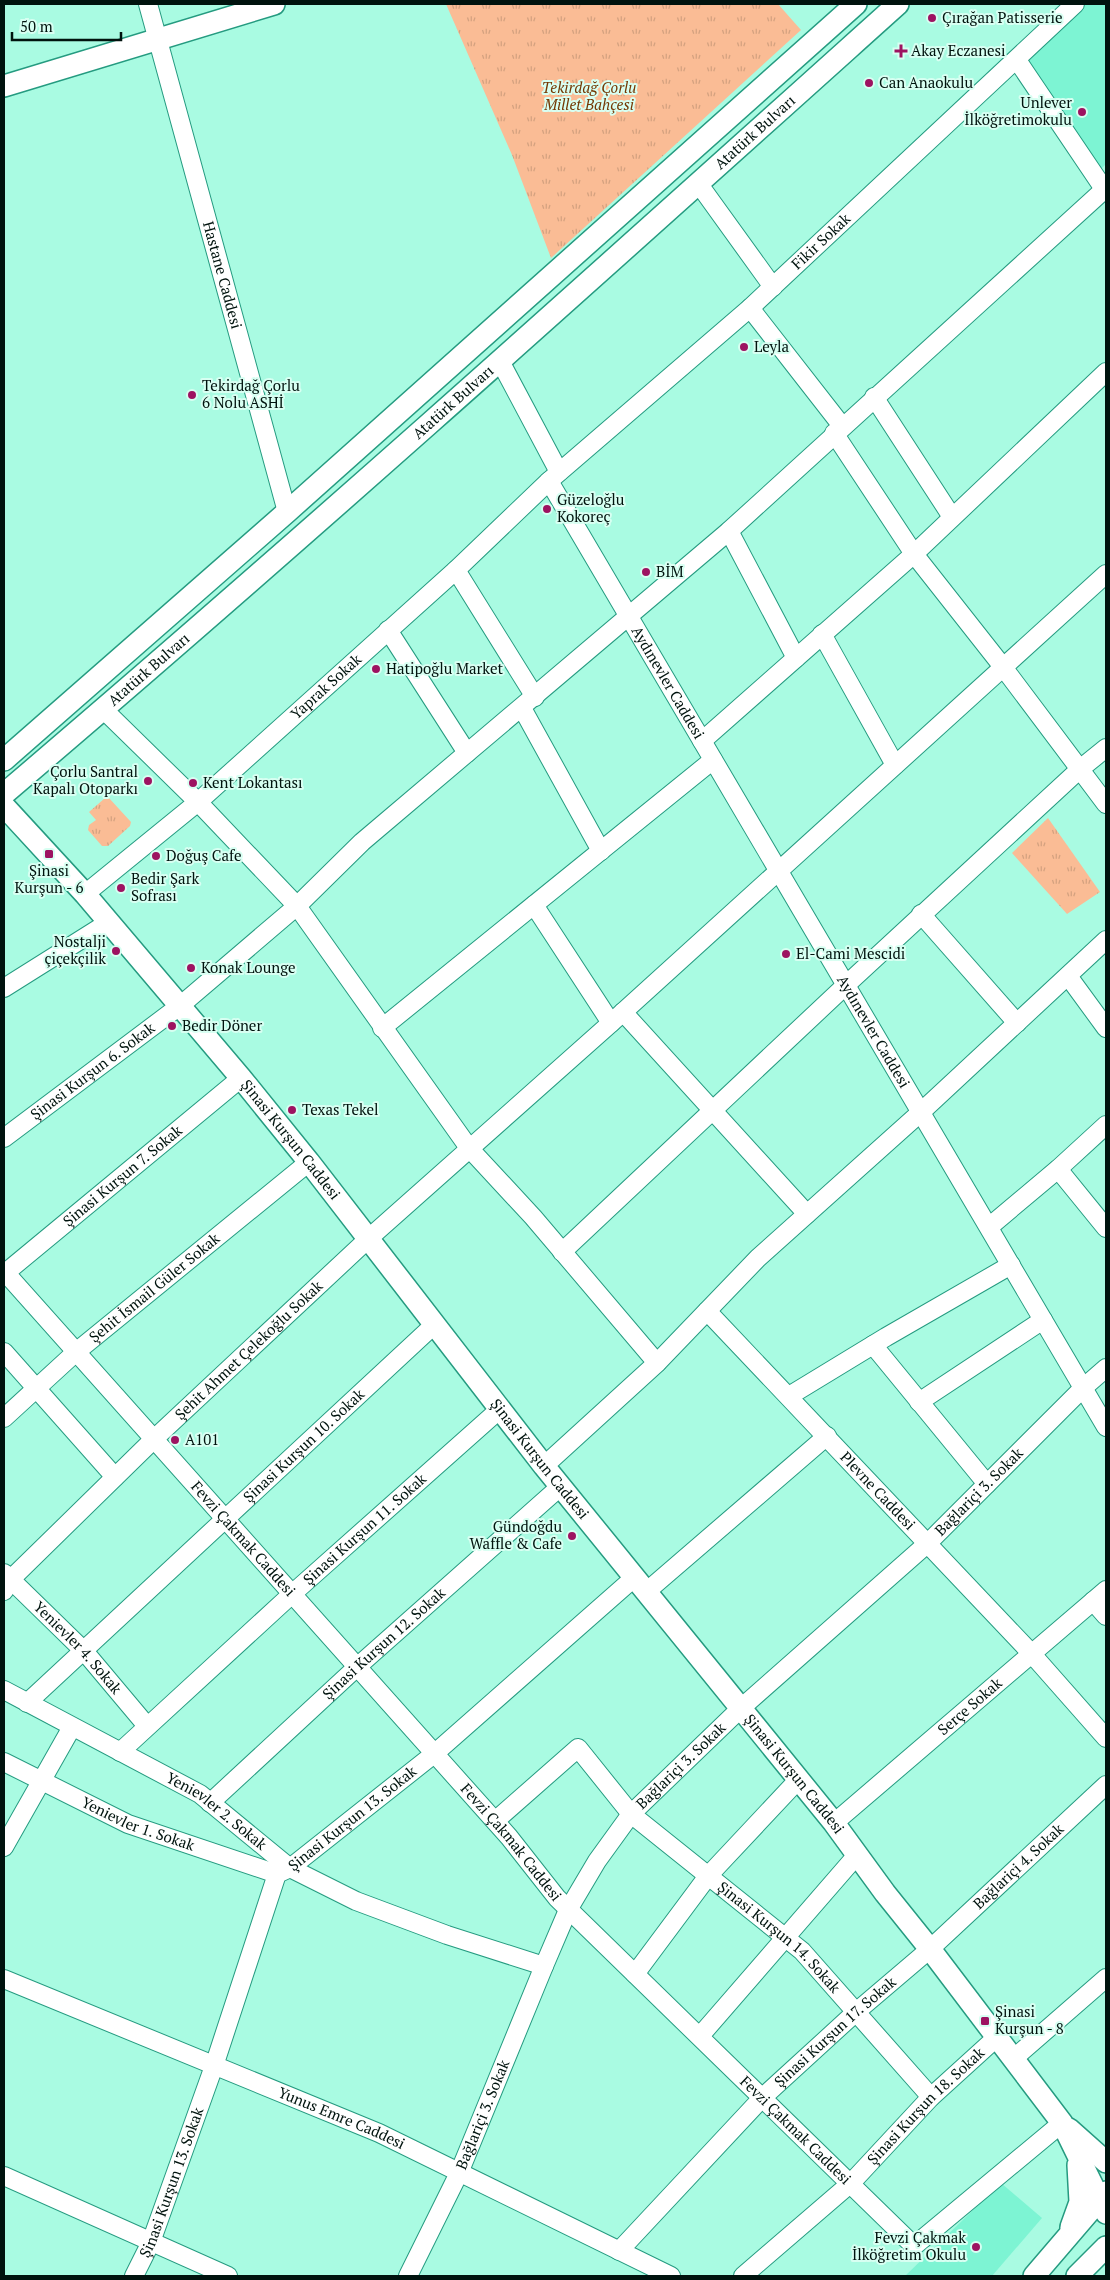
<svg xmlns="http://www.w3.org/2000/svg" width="1110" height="2280" font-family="'PT Serif',serif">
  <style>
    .built { fill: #7df4d3 }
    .grass { fill: url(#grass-tufts) }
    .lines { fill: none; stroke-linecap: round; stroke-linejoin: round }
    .minor-casing { stroke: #259b80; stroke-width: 20 }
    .major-casing { stroke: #259b80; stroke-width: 24 }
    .minor { stroke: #fff; stroke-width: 18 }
    .major { stroke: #fff; stroke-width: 21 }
    .poi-dot { fill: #9d1361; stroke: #d8fff2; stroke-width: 2 }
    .labels { text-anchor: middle; stroke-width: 4; stroke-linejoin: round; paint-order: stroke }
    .poi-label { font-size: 15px; fill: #00130e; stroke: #d8fff2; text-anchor: start }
    .park-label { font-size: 15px; font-style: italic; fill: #743803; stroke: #d8fff2 }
    .street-label { font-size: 15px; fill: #00130e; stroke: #d8fff2 }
  </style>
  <defs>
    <pattern id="grass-tufts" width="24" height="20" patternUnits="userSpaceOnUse" patternTransform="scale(1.25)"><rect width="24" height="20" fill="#fabc95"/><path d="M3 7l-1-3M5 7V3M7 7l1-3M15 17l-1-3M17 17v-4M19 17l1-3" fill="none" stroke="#d4a17f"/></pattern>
  </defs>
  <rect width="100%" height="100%" fill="#a9fbe2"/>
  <g class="built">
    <polygon points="1084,4 1106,4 1106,164 1098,172 1023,60"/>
    <polygon points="1001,2183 1042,2218 992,2276 905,2276"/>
  </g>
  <g class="grass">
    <polygon points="446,4 778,4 801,30 551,258 512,155"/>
    <polygon points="105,798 109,798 131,822 130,826 108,846 102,846 88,830 89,825 96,820 89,812"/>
    <polygon points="1048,818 1100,892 1067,914 1012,853"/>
  </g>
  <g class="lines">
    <g class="minor-casing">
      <g id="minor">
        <path id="s1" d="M148,4L287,512"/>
        <polyline points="1017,60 1106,192"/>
        <polyline points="698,183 773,287"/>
        <polyline points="750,308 842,426"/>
        <polyline points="500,361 559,472"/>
        <polyline points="874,397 952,517"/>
        <polyline points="834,433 914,554 1003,667 1106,804"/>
        <path id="s2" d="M549,481L1106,1427"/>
        <polyline points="729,531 796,658"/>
        <polyline points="456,570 535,697"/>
        <polyline points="388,630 467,753"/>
        <polyline points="822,634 895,765"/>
        <polyline points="522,708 601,851"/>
        <polyline points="104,710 198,802 297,906 469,1148 533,1217 657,1363"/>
        <polyline points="702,741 914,554 1106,372"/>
        <path id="s3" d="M85,894L198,802L456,570L549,481L750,308L1075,4"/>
        <polyline points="534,905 611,1023"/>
        <polyline points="921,914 1017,1023"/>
        <polyline points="1068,976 1106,1028"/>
        <polyline points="4,988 109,922"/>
        <polyline points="623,1012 807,1214"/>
        <polyline points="382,1028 713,760"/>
        <path id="s4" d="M4,1138L181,1005L297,906L362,842L729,531L1106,188"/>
        <polyline points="1058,1169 1106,1228"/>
        <polyline points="989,1227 1058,1169 1106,1125"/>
        <polyline points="562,1252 846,985 1080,769 1106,748"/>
        <path id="s5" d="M4,1271L509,1837L557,1898L914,2246L1062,2123"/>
        <path id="s6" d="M4,1274L241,1078"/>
        <path id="s7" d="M707,1311L1031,1653L1106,1738"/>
        <polyline points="873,1345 987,1484"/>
        <polyline points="4,1352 115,1477"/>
        <polyline points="789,1396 886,1337 1011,1265"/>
        <polyline points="919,1402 1043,1320"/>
        <path id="s8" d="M4,1418L76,1352L309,1162"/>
        <polyline points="544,1466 657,1363 758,1258 921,1112 1106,940"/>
        <path id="s9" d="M4,1573L84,1651L147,1726"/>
        <path id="s10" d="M4,1591L10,1580L154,1439L368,1239L611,1023L1106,574"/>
        <polyline points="646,1592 827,1436"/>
        <polyline points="1093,1601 1106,1616"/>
        <path id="s11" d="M4,1690L200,1794L290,1868L356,1901L447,1935L544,1966"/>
        <path id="s12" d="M27,1703L435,1324"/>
        <path id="s13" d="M120,1752L292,1594L500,1409"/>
        <path id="s14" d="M4,1762L128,1824L277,1874"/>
        <path id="s15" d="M210,1803L357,1667L561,1486"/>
        <path id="s16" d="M495,1821L578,1748L631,1814L802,1951L931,2097"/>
        <path id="s17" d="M834,1823L1106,1590"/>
        <polyline points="4,1847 72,1727"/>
        <polyline points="635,1974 708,1876 798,1780"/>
        <path id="s18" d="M4,1979L379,2133L671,2276"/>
        <polyline points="700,2036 857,1855"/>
        <polyline points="1013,2059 1106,1978"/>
        <polyline points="4,2176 228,2276"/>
        <path id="s19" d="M619,2251L763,2097L856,2012L930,1949L1106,1785"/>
        <path id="s20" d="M134,2276L151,2242L214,2066L277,1874L290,1868L434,1754L635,1577"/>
        <path id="s21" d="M408,2276L459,2173L544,1966L568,1910L597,1861L631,1814L740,1709L928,1543L1083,1388L1106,1368"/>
        <path id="s22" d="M743,2276L851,2183L931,2097L997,2037"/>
      </g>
    </g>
    <g class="major-casing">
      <g id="major">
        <polyline points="4,86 274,4"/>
        <polyline points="4,760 287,512 856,4"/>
        <path id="s23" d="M4,794C307,536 602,270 898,4"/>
        <path id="s24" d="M4,806L85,894L241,1078L309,1162L544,1466L834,1823L885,1893L930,1949L1062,2123L1106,2213"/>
        <polyline points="1069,2129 1106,2162"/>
        <polyline points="1071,2227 1080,2202 1078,2165"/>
        <polyline points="1034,2276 1106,2192"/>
        <polyline points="1077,2276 1106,2247"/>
      </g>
    </g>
    <use href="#minor" class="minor"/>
    <use href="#major" class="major"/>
  </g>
  <g class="poi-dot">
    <circle cx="932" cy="18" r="5"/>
    <path d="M898.5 43.5h5v5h5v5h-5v5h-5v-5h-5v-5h5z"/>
    <circle cx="869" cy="83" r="5"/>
    <circle cx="1082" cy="112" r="5"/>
    <circle cx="744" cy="347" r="5"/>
    <circle cx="192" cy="395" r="5"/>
    <circle cx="547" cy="509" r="5"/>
    <circle cx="646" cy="572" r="5"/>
    <circle cx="376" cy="669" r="5"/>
    <circle cx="148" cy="781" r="5"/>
    <circle cx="193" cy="783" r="5"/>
    <rect x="44" y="849" width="10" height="10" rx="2.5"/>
    <circle cx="156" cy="856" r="5"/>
    <circle cx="121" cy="888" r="5"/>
    <circle cx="116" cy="951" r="5"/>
    <circle cx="786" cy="954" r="5"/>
    <circle cx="191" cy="968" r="5"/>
    <circle cx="172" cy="1026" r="5"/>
    <circle cx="292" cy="1110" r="5"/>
    <circle cx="175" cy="1440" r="5"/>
    <circle cx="572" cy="1536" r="5"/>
    <rect x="980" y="2016" width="10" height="10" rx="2.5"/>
    <circle cx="976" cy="2247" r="5"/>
  </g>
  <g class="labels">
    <g class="poi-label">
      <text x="942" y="23">Çırağan Patisserie</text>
      <text x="911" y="56">Akay Eczanesi</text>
      <text x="879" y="88">Can Anaokulu</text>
      <text x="1072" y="108" text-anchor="end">Unlever<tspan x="1072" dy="17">İlköğretimokulu</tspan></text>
      <text x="754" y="352">Leyla</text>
      <text x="202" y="391">Tekirdağ Çorlu<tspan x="202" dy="17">6 Nolu ASHİ</tspan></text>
      <text x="557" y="505">Güzeloğlu<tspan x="557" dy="17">Kokoreç</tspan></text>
      <text x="656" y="577">BİM</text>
      <text x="386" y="674">Hatipoğlu Market</text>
      <text x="138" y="777" text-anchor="end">Çorlu Santral<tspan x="138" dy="17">Kapalı Otoparkı</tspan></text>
      <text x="203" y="788">Kent Lokantası</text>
      <text x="166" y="861">Doğuş Cafe</text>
      <text x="49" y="876" text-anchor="middle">Şinasi<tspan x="49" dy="17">Kurşun - 6</tspan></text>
      <text x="131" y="884">Bedir Şark<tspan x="131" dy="17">Sofrası</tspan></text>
      <text x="106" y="947" text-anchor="end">Nostalji<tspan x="106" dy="17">çiçekçilik</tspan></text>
      <text x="796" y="959">El-Cami Mescidi</text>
      <text x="201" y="973">Konak Lounge</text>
      <text x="182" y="1031">Bedir Döner</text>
      <text x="302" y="1115">Texas Tekel</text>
      <text x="185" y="1445">A101</text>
      <text x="562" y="1532" text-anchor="end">Gündoğdu<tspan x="562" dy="17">Waffle &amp; Cafe</tspan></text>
      <text x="995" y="2017">Şinasi<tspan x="995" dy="17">Kurşun - 8</tspan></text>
      <text x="966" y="2243" text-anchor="end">Fevzi Çakmak<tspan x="966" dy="17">İlköğretim Okulu</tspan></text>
    </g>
    <g class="park-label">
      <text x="589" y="93">Tekirdağ Çorlu<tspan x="589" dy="17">Millet Bahçesi</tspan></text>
    </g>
    <g class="street-label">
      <text dy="5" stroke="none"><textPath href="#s23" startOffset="1001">Atatürk Bulvarı</textPath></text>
      <text dy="5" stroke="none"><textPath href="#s3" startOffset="984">Fikir Sokak</textPath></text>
      <text dy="5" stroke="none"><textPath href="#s1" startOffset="281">Hastane Caddesi</textPath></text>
      <text dy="5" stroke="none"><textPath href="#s23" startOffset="596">Atatürk Bulvarı</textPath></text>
      <text dy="5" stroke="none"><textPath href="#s23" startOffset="191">Atatürk Bulvarı</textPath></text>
      <text dy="5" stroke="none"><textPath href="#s2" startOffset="234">Aydınevler Caddesi</textPath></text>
      <text dy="5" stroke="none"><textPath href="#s3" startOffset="318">Yaprak Sokak</textPath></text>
      <text dy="5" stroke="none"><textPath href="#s2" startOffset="639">Aydınevler Caddesi</textPath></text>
      <text dy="5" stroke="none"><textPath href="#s4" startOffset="111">Şinasi Kurşun 6. Sokak</textPath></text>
      <text dy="5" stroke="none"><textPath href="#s24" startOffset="440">Şinasi Kurşun Caddesi</textPath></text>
      <text dy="5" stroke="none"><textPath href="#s6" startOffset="154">Şinasi Kurşun 7. Sokak</textPath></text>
      <text dy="5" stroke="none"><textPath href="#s8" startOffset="199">Şehit İsmail Güler Sokak</textPath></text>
      <text dy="5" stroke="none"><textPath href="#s10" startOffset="344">Şehit Ahmet Çelekoğlu Sokak</textPath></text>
      <text dy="5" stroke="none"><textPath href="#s12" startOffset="378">Şinasi Kurşun 10. Sokak</textPath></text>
      <text dy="5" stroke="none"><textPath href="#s24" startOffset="845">Şinasi Kurşun Caddesi</textPath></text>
      <text dy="5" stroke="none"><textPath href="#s7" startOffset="248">Plevne Caddesi</textPath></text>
      <text dy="5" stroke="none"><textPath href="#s21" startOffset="989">Bağlariçi 3. Sokak</textPath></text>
      <text dy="5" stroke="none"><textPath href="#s13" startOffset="331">Şinasi Kurşun 11. Sokak</textPath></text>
      <text dy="5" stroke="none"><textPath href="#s5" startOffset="359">Fevzi Çakmak Caddesi</textPath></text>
      <text dy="5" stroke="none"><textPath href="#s15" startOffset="236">Şinasi Kurşun 12. Sokak</textPath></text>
      <text dy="5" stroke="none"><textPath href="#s9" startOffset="105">Yenievler 4. Sokak</textPath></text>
      <text dy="5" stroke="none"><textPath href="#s17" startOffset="179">Serçe Sokak</textPath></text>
      <text dy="5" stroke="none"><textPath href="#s21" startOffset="584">Bağlariçi 3. Sokak</textPath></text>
      <text dy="5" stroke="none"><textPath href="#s24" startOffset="1250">Şinasi Kurşun Caddesi</textPath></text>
      <text dy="5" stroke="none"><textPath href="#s11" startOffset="245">Yenievler 2. Sokak</textPath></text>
      <text dy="5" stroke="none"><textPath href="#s20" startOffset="521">Şinasi Kurşun 13. Sokak</textPath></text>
      <text dy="5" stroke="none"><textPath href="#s14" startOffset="148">Yenievler 1. Sokak</textPath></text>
      <text dy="5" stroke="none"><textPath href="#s5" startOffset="764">Fevzi Çakmak Caddesi</textPath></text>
      <text dy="5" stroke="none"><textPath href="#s19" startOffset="555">Bağlariçi 4. Sokak</textPath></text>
      <text dy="5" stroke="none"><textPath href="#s16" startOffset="388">Şinasi Kurşun 14. Sokak</textPath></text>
      <text dy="5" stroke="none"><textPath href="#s19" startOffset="308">Şinasi Kurşun 17. Sokak</textPath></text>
      <text dy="5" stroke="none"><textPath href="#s22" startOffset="250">Şinasi Kurşun 18. Sokak</textPath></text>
      <text dy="5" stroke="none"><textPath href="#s21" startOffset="178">Bağlariçi 3. Sokak</textPath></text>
      <text dy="5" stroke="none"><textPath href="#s18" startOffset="365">Yunus Emre Caddesi</textPath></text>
      <text dy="5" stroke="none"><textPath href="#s5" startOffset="1169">Fevzi Çakmak Caddesi</textPath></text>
      <text dy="5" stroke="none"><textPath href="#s20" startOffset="101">Şinasi Kurşun 13. Sokak</textPath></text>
    </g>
  </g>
  <rect width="1110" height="2280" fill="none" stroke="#00130e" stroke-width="10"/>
  <path d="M12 32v8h109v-8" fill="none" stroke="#00130e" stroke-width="2.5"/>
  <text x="20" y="32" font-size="15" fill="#00130e" stroke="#d8fff2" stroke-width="4" paint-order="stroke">50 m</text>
</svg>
